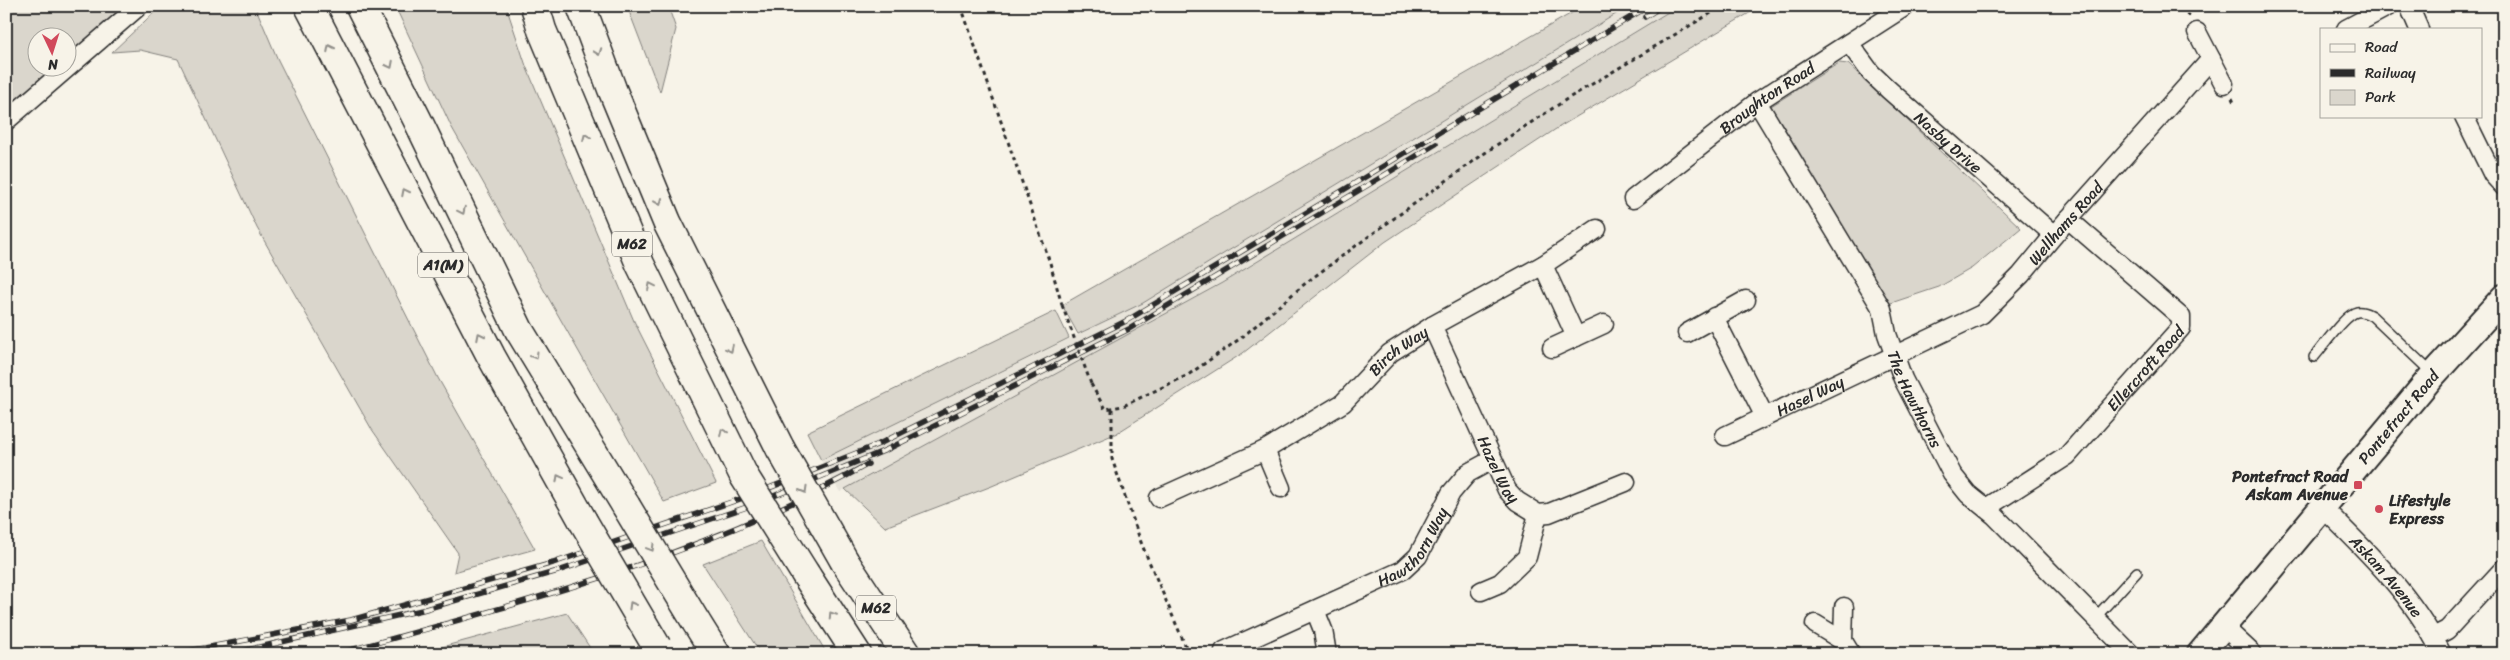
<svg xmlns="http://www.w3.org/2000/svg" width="2510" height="660" font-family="Sriracha,sans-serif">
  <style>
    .built { fill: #e8e4da }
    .green { fill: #dad6cc; stroke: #82807c }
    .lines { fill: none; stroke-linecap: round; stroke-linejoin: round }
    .lane-casing { stroke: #2b2b2b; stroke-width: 12 }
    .street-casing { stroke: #2b2b2b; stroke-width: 21 }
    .secondary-casing { stroke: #2b2b2b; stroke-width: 29 }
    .highway-casing { stroke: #2b2b2b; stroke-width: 31 }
    .path { stroke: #2b2b2b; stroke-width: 3; stroke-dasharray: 4 4; stroke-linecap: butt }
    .lane { stroke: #f7f3e8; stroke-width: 9 }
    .street { stroke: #f7f3e8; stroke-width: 18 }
    .secondary { stroke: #f7f3e8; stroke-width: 25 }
    .highway { stroke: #f7f3e8; stroke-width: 28 }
    .rail-casing { stroke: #2b2b2b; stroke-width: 5.5 }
    .rail { stroke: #f7f3e8; stroke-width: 4; stroke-dasharray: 11; stroke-linecap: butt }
    .highway-bridge-casing { stroke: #2b2b2b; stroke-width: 31; stroke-linecap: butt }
    .path-bridge { stroke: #2b2b2b; stroke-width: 3; stroke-dasharray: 4 4; stroke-linecap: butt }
    .highway-bridge { stroke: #f7f3e8; stroke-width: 28 }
    .oneway { stroke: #918f8a }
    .poi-dot { fill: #d1495b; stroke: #f7f3e8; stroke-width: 2 }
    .labels { text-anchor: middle; stroke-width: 5; stroke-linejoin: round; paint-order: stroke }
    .shield { fill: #f7f3e8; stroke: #686764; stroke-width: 1 }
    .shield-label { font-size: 15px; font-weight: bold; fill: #2b2b2b }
    .street-label { font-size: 16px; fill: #2b2b2b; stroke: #f7f3e8 }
    .poi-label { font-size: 16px; font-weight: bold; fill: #2b2b2b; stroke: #f7f3e8; text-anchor: end }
  </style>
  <rect width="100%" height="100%" fill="#f7f3e8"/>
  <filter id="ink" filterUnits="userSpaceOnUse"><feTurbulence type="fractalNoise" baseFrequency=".02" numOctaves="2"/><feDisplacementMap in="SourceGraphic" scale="10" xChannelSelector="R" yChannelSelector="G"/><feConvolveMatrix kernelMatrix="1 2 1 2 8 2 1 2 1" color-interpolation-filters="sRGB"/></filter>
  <g filter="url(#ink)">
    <polygon class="built" points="1629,6 1678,6 1222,283 885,469 840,492 821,460 1143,303"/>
    <g class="green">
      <polygon points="8,6 124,6 68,55 68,38 38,38 38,68 53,68 6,108"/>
      <polygon points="161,6 255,6 278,60 438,378 535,549 454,572 458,553 371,428 257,228 178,59 140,50 112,52"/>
      <polygon points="395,6 506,6 526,66 634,321 716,483 664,502 451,126"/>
      <polygon points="627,6 668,6 676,29 660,92"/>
      <polygon points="1584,6 1629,6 1143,303 1078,334 1062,305"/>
      <polygon points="1678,6 1761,6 1556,129 1385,242 1243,353 1117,433 992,486 885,527 845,489 1222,283"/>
      <polygon points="1839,63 1848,64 2021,228 1972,268 1939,287 1888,304 1771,106"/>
      <polygon points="1056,311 1069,338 821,460 807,432"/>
      <polygon points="761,541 827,654 761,654 703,564"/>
      <polygon points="567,613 594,654 416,654"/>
    </g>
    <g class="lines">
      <g class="lane-casing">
        <g id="lane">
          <path d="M2314,357C2323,347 2345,314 2357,312C2363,311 2368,314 2372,316L2432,373"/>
          <polyline points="2095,618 2137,572"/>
        </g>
      </g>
      <g class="street-casing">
        <g id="street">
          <polyline points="2409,6 2419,29"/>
          <polyline points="2346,29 2389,6"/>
          <polyline points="2197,32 2224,84"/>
          <path id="s1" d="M1849,43L1871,73L1889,90L2054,235"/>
          <path id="s2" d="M1757,102L1882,309L1887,334L1903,379L1952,474L1968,494L1994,515L2131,654"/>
          <polyline points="2464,116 2493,175 2504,187"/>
          <polyline points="6,121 139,6"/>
          <path id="s3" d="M1633,199L1757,102L1906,6"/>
          <polyline points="1543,265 1576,337"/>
          <polyline points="1714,317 1765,417"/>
          <path id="s4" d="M1432,326L1507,490L1517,501L1538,514L1549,513L1626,482"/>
          <polyline points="1687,333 1746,300"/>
          <polyline points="1552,348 1604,324"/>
          <path id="s5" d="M1725,436L1982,314L2021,275L2054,235L2211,59"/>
          <polyline points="1265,450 1281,488"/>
          <path id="s6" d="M1159,498L1265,450L1343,403L1390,353L1432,326L1543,265L1597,229"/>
          <path id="s7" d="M2321,506C2367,551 2413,596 2442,654"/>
          <path id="s8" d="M1986,508L2067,456L2181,328V317L2068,219"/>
          <polyline points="1481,591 1500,583 1527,557 1538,514"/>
          <polyline points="1315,610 1323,630 1327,654"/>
          <polyline points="1815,624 1843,641 1851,654"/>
          <polyline points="2224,627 2253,654"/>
          <polyline points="2433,637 2447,630 2504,568"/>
          <polyline points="1843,641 1844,607"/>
          <path id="s9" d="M1224,651L1403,570L1418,556L1451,493L1468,473L1492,460"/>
        </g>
      </g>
      <g class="secondary-casing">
        <g id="secondary">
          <path id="s10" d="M2200,654L2433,375L2504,297"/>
        </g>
      </g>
      <g class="highway-casing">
        <g id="highway">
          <polyline points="309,6 491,356 583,521"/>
          <polyline points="360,6 418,121 519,330 626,506"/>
          <polyline points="535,6 542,30 640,264 744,476"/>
          <polyline points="581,6 612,89 667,222 780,448"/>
          <polyline points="845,562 906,654"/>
          <polyline points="806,575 857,654"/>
          <polyline points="696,622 716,654"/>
        </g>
      </g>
      <g class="path">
        <polyline points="961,6 1050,263 1062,305"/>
        <polyline points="2183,6 2190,19"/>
        <polyline points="2232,98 2235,105"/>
        <polyline points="1091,384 1105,409 1123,406 1188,375 1241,338 1307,282 1368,237 1492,148 1567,99 1723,6"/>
        <polyline points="1112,409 1112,459 1142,545 1189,654"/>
      </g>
      <use href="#lane" class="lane"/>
      <use href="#street" class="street"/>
      <use href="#secondary" class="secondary"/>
      <use href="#highway" class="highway"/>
      <g class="rail-casing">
        <g id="rail">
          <polyline points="1645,17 1662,6"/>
          <polyline points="173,654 351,620 553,563 749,496 879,444 1126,321 1649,6"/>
          <polyline points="229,654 422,610 558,571 747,507 886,450 1129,329 1436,144"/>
          <path d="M336,654C518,604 703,557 868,464"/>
        </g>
      </g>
      <use href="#rail" class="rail"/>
      <g class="highway-bridge-casing">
        <g id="highway-bridge">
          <polyline points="780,448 845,562"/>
          <polyline points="744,476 806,575"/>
          <polyline points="626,506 696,622"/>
          <polyline points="583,521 657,647"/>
        </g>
      </g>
      <polyline class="path-bridge" points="1062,305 1091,384"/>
      <use href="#highway-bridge" class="highway-bridge"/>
    </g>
    <defs><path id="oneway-chevron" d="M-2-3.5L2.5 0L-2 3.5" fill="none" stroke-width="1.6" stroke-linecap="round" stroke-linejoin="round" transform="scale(1.25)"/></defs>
    <g class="oneway">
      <use href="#oneway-chevron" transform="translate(330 48) rotate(-117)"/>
      <use href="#oneway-chevron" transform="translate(598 52) rotate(70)"/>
      <use href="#oneway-chevron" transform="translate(390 65) rotate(63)"/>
      <use href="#oneway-chevron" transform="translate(586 137) rotate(-113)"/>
      <use href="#oneway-chevron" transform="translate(405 192) rotate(-117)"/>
      <use href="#oneway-chevron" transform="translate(659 202) rotate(67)"/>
      <use href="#oneway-chevron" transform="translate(462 211) rotate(64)"/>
      <use href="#oneway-chevron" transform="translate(651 286) rotate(-116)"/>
      <use href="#oneway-chevron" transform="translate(480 336) rotate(-117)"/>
      <use href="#oneway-chevron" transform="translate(730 349) rotate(64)"/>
      <use href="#oneway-chevron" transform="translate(535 356) rotate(59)"/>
      <use href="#oneway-chevron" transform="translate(723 432) rotate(-116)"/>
      <use href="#oneway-chevron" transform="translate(559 478) rotate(-119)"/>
      <use href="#oneway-chevron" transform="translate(804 490) rotate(60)"/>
      <use href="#oneway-chevron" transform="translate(651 548) rotate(59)"/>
      <use href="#oneway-chevron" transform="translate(632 605) rotate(-120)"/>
      <use href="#oneway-chevron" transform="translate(832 615) rotate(-123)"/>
    </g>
  </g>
  <g class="poi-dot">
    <rect x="2353" y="480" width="10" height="10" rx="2.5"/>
    <circle cx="2379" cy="509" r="5"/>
  </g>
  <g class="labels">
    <g class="shield">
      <rect x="612" y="231.5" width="40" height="25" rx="4"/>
      <rect x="418" y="252.5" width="50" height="25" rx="4"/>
      <rect x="856" y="595.5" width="40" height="25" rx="4"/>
    </g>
    <g class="shield-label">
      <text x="632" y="249">M62</text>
      <text x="443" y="270">A1(M)</text>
      <text x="876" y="613">M62</text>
    </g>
    <g class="street-label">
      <text dy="6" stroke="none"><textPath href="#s3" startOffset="168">Broughton Road</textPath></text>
      <text dy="6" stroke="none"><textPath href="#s1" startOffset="141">Nasby Drive</textPath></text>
      <text dy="6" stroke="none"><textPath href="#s5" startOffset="408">Wellhams Road</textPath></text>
      <text dy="6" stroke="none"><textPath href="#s6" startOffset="284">Birch Way</textPath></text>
      <text dy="6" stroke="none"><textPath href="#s8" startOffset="214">Ellercroft Road</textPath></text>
      <text dy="6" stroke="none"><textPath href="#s5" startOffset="94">Hasel Way</textPath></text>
      <text dy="6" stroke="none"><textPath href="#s2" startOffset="338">The Hawthorns</textPath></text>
      <text dy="6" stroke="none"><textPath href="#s10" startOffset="309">Pontefract Road</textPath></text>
      <text dy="6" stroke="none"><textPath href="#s4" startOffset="158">Hazel Way</textPath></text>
      <text dy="6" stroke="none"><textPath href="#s9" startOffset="220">Hawthorn Way</textPath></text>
      <text dy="6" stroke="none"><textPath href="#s7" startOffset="96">Askam Avenue</textPath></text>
    </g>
    <g class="poi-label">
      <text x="2348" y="482">Pontefract Road<tspan x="2348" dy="18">Askam Avenue</tspan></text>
      <text x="2389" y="506" text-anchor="start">Lifestyle<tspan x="2389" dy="18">Express</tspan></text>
    </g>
  </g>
  <rect width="2510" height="660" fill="none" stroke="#f7f3e8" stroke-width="25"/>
  <rect x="12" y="12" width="2485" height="635" fill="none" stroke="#2b2b2b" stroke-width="2" filter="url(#ink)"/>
  <rect x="2320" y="28" width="162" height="90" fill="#f7f3e8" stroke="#a5a39c"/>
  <rect x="2330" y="44" width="25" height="8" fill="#f7f3e8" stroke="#a5a39c"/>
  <text x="2365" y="52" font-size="15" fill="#2b2b2b">Road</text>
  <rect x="2330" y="69" width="25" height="8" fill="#2b2b2b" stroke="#a5a39c"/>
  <text x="2365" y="78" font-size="15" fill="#2b2b2b">Railway</text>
  <rect x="2330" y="90" width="25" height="15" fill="#dad6cc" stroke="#a5a39c"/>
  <text x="2365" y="102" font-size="15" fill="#2b2b2b">Park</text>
  <g transform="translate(52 52) rotate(176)"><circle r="24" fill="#f7f3e8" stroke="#a5a39c"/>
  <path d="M0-4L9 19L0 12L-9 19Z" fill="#d1495b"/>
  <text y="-8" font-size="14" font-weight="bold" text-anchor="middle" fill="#2b2b2b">N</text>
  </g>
</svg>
